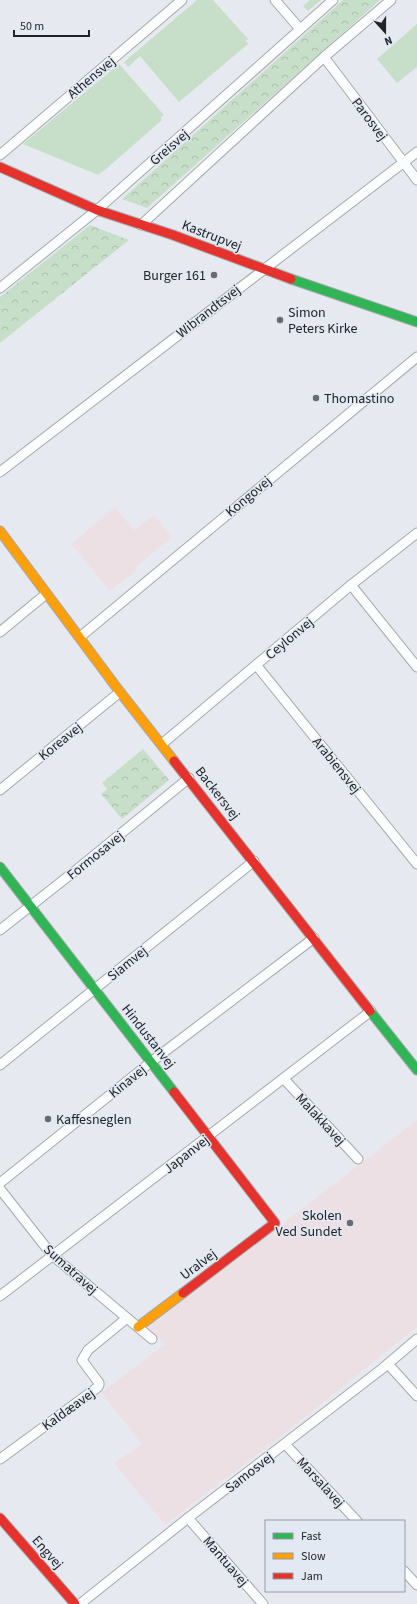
<svg xmlns="http://www.w3.org/2000/svg" width="417" height="1604" font-family="'Source Sans 3',sans-serif">
  <style>
    .education { fill: #ede0e4 }
    .park { fill: url(#park-crowns) }
    .garden { fill: #c7dfc8 }
    .lines { fill: none; stroke-linecap: round; stroke-linejoin: round }
    .street-casing { stroke: #a6a9ac; stroke-width: 11 }
    .fast-casing { stroke: #a6a9ac; stroke-width: 11 }
    .slow-casing { stroke: #a6a9ac; stroke-width: 11 }
    .jam-casing { stroke: #a6a9ac; stroke-width: 11 }
    .street { stroke: #fbfcfd; stroke-width: 9 }
    .fast { stroke: #30b455; stroke-width: 9 }
    .slow { stroke: #ff9f0a; stroke-width: 9 }
    .jam { stroke: #e5322d; stroke-width: 9 }
    .poi-dot { fill: #676a6e; stroke: #e3e9f3; stroke-width: 1.5 }
    .labels { text-anchor: middle; stroke-width: 3; stroke-linejoin: round; paint-order: stroke }
    .street-label { font-size: 14px; fill: #222528; stroke: #e3e9f3 }
    .poi-label { font-size: 14px; fill: #222528; stroke: #e3e9f3; text-anchor: start }
  </style>
  <defs>
    <pattern id="park-crowns" width="20" height="18" patternUnits="userSpaceOnUse"><rect width="20" height="18" fill="#c7dfc8"/><path d="M2 6a3 3 0 1 1 6 0M12 15a3 3 0 1 1 6 0" fill="none" stroke="#abbfac"/></pattern>
  </defs>
  <rect width="100%" height="100%" fill="#e6eaf0"/>
  <g class="education">
    <polygon points="115,507 134,530 154,515 172,537 135,568 137,570 110,591 71,544"/>
    <polygon points="417,1120 417,1327 283,1435 165,1525 114,1463 142,1444 101,1393 165,1344 147,1328"/>
  </g>
  <g class="park">
    <polygon points="343,0 380,0 147,208 122,199"/>
    <polygon points="90,225 129,240 0,343 0,297"/>
    <polygon points="143,749 169,780 122,819 101,794 107,789 102,783"/>
  </g>
  <g class="garden">
    <polygon points="197,0 213,0 248,39 246,41 248,44 179,102 140,56 128,67 124,62"/>
    <polygon points="310,0 321,0 308,11 303,6"/>
    <polygon points="417,24 417,67 397,83 377,59"/>
    <polygon points="119,64 164,115 160,118 162,120 106,169 98,175 23,144"/>
  </g>
  <g class="lines">
    <g class="street-casing">
      <g id="street">
        <polyline points="275,0 300,29"/>
        <polyline points="324,57 417,180"/>
        <polyline points="0,155 182,0"/>
        <polyline points="141,225 324,57 391,0"/>
        <polyline points="0,288 97,210 333,0"/>
        <polyline points="0,472 417,152"/>
        <polyline points="351,585 417,667"/>
        <polyline points="0,632 46,594"/>
        <polyline points="80,637 417,357"/>
        <polyline points="257,666 417,864"/>
        <polyline points="162,744 351,585 417,533"/>
        <polyline points="0,790 120,692"/>
        <polyline points="0,930 80,867 189,778"/>
        <polyline points="0,1065 254,861"/>
        <polyline points="284,1079 358,1159"/>
        <polyline points="0,1183 151,1062 314,938"/>
        <polyline points="0,1189 52,1255 152,1339"/>
        <polyline points="0,1296 371,1011"/>
        <polyline points="388,1364 417,1396"/>
        <polyline points="285,1444 357,1521"/>
        <polyline points="0,1459 98,1387 99,1385 99,1383 82,1360 88,1350 127,1318"/>
        <polyline points="188,1518 263,1604"/>
        <polyline points="404,1571 417,1585"/>
        <polyline points="80,1604 188,1518 383,1368 417,1339"/>
      </g>
    </g>
    <g class="fast-casing">
      <g id="fast">
        <polyline points="291,279 417,322"/>
        <polyline points="0,867 174,1092"/>
        <polyline points="370,1011 417,1070"/>
      </g>
    </g>
    <g class="slow-casing">
      <g id="slow">
        <polyline points="0,531 120,692 174,761"/>
        <polyline points="138,1327 183,1293"/>
      </g>
    </g>
    <g class="jam-casing">
      <g id="jam">
        <polyline points="0,167 97,210 173,235 291,279"/>
        <polyline points="174,761 370,1011"/>
        <polyline points="174,1092 275,1223 183,1293"/>
        <polyline points="0,1518 75,1604"/>
      </g>
    </g>
    <use href="#street" class="street"/>
    <use href="#fast" class="fast"/>
    <use href="#slow" class="slow"/>
    <use href="#jam" class="jam"/>
  </g>
  <g class="poi-dot">
    <circle cx="214" cy="275" r="4"/>
    <circle cx="280" cy="320" r="4"/>
    <circle cx="316" cy="398" r="4"/>
    <circle cx="48" cy="1119" r="4"/>
    <circle cx="350" cy="1223" r="4"/>
  </g>
  <g class="labels">
    <g class="street-label">
      <text transform="translate(91 77) rotate(-40)" y="5">Athensvej</text>
      <text transform="translate(370 119) rotate(53)" y="5">Parosvej</text>
      <text transform="translate(169 147) rotate(-41)" y="5">Greisvej</text>
      <text transform="translate(212 235) rotate(21)" y="5">Kastrupvej</text>
      <text transform="translate(208 311) rotate(-38)" y="5">Wibrandtsvej</text>
      <text transform="translate(248 496) rotate(-40)" y="5">Kongovej</text>
      <text transform="translate(289 638) rotate(-40)" y="5">Ceylonvej</text>
      <text transform="translate(60 741) rotate(-39)" y="5">Koreavej</text>
      <text transform="translate(337 765) rotate(51)" y="5">Arabiensvej</text>
      <text transform="translate(218 793) rotate(52)" y="5">Backersvej</text>
      <text transform="translate(95 855) rotate(-39)" y="5">Formosavej</text>
      <text transform="translate(127 963) rotate(-39)" y="5">Siamvej</text>
      <text transform="translate(149 1036) rotate(52)" y="5">Hindustanvej</text>
      <text transform="translate(127 1081) rotate(-39)" y="5">Kinavej</text>
      <text transform="translate(321 1119) rotate(47)" y="5">Malakkavej</text>
      <text transform="translate(186 1154) rotate(-38)" y="5">Japanvej</text>
      <text transform="translate(198 1264) rotate(-37)" y="5">Uralvej</text>
      <text transform="translate(71 1269) rotate(42)" y="5">Sumatravej</text>
      <text transform="translate(68 1409) rotate(-36)" y="5">Kaldæavej</text>
      <text transform="translate(249 1472) rotate(-38)" y="5">Samosvej</text>
      <text transform="translate(321 1482) rotate(47)" y="5">Marsalavej</text>
      <text transform="translate(48 1552) rotate(49)" y="5">Engvej</text>
      <text transform="translate(226 1561) rotate(49)" y="5">Mantuavej</text>
    </g>
    <g class="poi-label">
      <text x="206" y="280" text-anchor="end">Burger 161</text>
      <text x="288" y="317">Simon<tspan x="288" dy="16">Peters Kirke</tspan></text>
      <text x="324" y="403">Thomastino</text>
      <text x="56" y="1124">Kaffesneglen</text>
      <text x="342" y="1220" text-anchor="end">Skolen<tspan x="342" dy="16">Ved Sundet</tspan></text>
    </g>
  </g>
  <rect x="265" y="1520" width="140" height="72" fill="#e3e9f3" stroke="#969ba2"/>
  <rect x="273" y="1533" width="20" height="6" fill="#30b455" stroke="#969ba2"/>
  <text x="301" y="1540" font-size="12" fill="#222528">Fast</text>
  <rect x="273" y="1553" width="20" height="6" fill="#ff9f0a" stroke="#969ba2"/>
  <text x="301" y="1560" font-size="12" fill="#222528">Slow</text>
  <rect x="273" y="1573" width="20" height="6" fill="#e5322d" stroke="#969ba2"/>
  <text x="301" y="1580" font-size="12" fill="#222528">Jam</text>
  <g transform="translate(385 32) rotate(159)" stroke="#e3e9f3" stroke-width="3" paint-order="stroke">
  <path d="M0-3L7 15L0 10L-7 15Z" fill="#222528"/>
  <text y="-6" font-size="11" font-weight="bold" text-anchor="middle" fill="#222528">N</text>
  </g>
  <path d="M14 30v6h75v-6" fill="none" stroke="#222528" stroke-width="2"/>
  <text x="20" y="30" font-size="12" fill="#222528" stroke="#e3e9f3" stroke-width="3" paint-order="stroke">50 m</text>
</svg>
